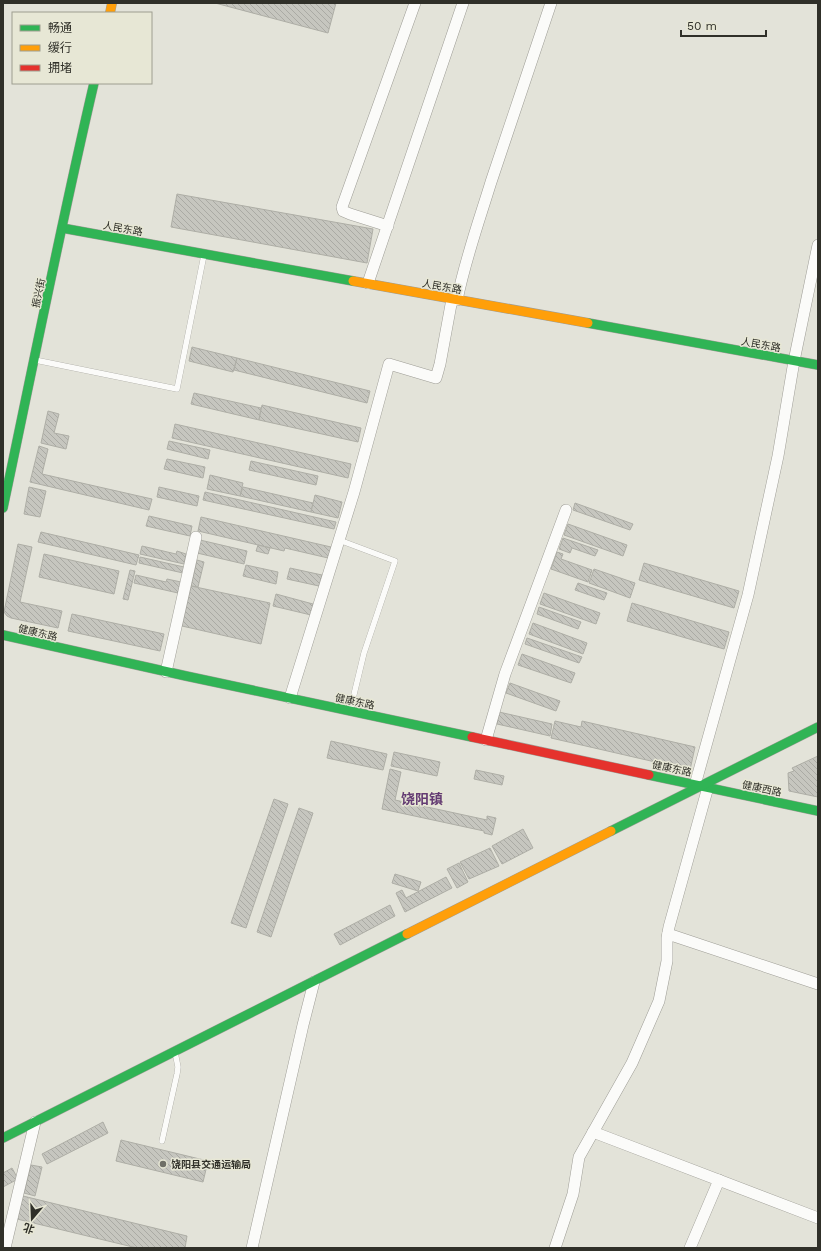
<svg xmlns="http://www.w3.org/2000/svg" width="821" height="1251" font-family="'Work Sans','Noto Sans SC',sans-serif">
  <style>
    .building { fill: url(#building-back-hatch); stroke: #aeaea6 }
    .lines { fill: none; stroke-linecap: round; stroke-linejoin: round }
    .lane-casing { stroke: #9e9d96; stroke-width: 6 }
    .street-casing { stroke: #9e9d96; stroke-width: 12 }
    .fast-casing { stroke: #9e9d96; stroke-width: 10 }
    .slow-casing { stroke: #9e9d96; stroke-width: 10 }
    .jam-casing { stroke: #9e9d96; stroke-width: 10 }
    .lane { stroke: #fbfbf9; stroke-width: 5.5 }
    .street { stroke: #fbfbf9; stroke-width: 11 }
    .fast { stroke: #30b455; stroke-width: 9 }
    .slow { stroke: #ff9f0a; stroke-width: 9 }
    .jam { stroke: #e5322d; stroke-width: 9 }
    .poi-dot { fill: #6f6f67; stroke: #e7e7d5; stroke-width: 1.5 }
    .labels { text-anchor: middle; stroke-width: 3; stroke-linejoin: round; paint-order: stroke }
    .street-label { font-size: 10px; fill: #303029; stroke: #e7e7d5 }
    .poi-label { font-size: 10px; font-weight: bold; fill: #303029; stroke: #e7e7d5; text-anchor: start }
    .district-label { font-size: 14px; font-weight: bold; fill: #643c73; stroke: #e7e7d5 }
  </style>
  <defs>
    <pattern id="building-back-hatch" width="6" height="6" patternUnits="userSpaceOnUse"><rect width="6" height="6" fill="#c6c6bf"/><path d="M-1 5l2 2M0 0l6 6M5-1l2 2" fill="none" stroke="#aaaaa4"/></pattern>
  </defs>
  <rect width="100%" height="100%" fill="#e3e3d9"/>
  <g class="building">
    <polygon points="215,3 336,3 328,33"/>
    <polygon points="177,194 373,229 367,263 171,227"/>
    <polygon points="192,347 237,358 233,372 189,361"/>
    <polygon points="237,358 370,391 367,403 234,370"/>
    <polygon points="194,393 261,408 259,420 191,404"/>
    <polygon points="262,405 361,428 358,442 259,420"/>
    <polygon points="48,411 59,414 54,433 69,436 66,449 41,443"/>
    <polygon points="175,424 351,464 348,478 172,438"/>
    <polygon points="169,441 210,450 208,459 167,449"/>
    <polygon points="39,446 48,449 42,474 152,499 149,510 30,482"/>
    <polygon points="167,459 205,467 203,478 164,469"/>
    <polygon points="251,461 318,476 316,485 249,470"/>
    <polygon points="210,475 243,483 240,496 207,489"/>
    <polygon points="29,487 46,491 40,517 24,514"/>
    <polygon points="159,487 199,496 197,506 157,497"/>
    <polygon points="243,487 313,503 311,512 240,496"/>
    <polygon points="205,492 336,522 334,529 203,500"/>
    <polygon points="315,495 342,502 338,518 311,512"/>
    <polygon points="575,503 633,524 630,530 573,510"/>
    <polygon points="149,516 192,526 190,536 146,526"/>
    <polygon points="201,517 331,547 328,558 285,548 284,551 198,531"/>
    <polygon points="568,524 627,545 623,556 564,535"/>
    <polygon points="41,532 139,555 136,565 38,542"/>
    <polygon points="563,538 598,550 595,556 572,548 570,553 559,549"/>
    <polygon points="200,540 247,551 244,564 197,553"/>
    <polygon points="18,544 32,547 20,602 62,611 58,628 11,618 7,616 4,612"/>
    <polygon points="258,545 270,548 268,554 256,551"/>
    <polygon points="142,546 176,554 177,551 186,554 184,564 140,554"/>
    <polygon points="557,552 563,554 561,559 592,570 588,582 551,569"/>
    <polygon points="44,554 119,571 114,594 39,577"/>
    <polygon points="140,557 184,567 183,573 139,563"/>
    <polygon points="197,560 204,562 198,587 191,586"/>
    <polygon points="644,563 739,591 734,608 639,580"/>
    <polygon points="246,565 278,572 276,584 243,576"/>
    <polygon points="290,568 322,575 319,586 287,579"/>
    <polygon points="594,569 635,583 630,598 589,583"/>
    <polygon points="130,570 135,571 128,600 123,599"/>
    <polygon points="136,575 166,582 167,579 181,582 178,593 134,583"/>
    <polygon points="578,583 607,593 604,600 575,590"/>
    <polygon points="191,586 270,603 261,644 182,626"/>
    <polygon points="544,593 600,613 596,624 540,604"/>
    <polygon points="276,594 313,604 311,615 273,606"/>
    <polygon points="632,603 729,632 724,649 627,621"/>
    <polygon points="539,607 581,622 578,629 537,614"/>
    <polygon points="72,614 164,634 160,651 68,631"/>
    <polygon points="533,623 587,643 583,654 529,634"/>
    <polygon points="527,638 582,657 579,663 525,644"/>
    <polygon points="522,654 575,673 571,683 518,665"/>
    <polygon points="510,683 560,701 556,711 506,693"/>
    <polygon points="499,712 552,724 550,736 497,724"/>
    <polygon points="555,721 581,727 582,721 695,747 690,770 551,738"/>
    <polygon points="331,741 387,754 383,770 327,758"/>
    <polygon points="394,752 440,762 437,776 391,766"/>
    <polygon points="818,756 818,797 789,791 788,773 794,771 792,768"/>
    <polygon points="390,769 401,772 395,800 487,820 487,816 496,818 492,835 484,833 484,831 382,809"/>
    <polygon points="476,770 504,776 502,785 474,779"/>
    <polygon points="274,799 288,804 246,928 231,923"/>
    <polygon points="299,808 313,813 271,937 257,932"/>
    <polygon points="523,829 533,848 502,864 492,846"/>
    <polygon points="490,848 499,866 469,879 460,862"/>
    <polygon points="459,863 468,882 457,888 447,869"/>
    <polygon points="395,874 421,882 418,891 392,883"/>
    <polygon points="446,877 452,888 405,912 396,893 402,890 406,898"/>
    <polygon points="390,905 395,916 340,945 334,934"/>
    <polygon points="103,1122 108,1133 47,1164 42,1154"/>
    <polygon points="121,1140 208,1161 203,1182 116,1161"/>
    <polygon points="31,1165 42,1167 35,1196 24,1193"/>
    <polygon points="12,1168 18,1179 3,1187 3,1173"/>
    <polygon points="23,1196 187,1236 185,1248 137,1248 17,1219"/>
  </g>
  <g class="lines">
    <g class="lane-casing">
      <g id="lane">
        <polyline points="35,360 177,389 204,255"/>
        <polyline points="339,540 395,561 364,653 350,711"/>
        <polyline points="162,1141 177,1074 178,1067 175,1052"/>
      </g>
    </g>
    <g class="street-casing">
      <g id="street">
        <polyline points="388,226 350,214 343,211 342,207 415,3"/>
        <polyline points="368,283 463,3"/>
        <path d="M457,300C465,260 479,221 491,182C511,122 531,63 551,3"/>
        <polyline points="166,672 196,537"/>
        <polyline points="290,698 354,492 389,364 436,378 440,364 452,299"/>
        <polyline points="486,740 505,674 566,510"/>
        <polyline points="695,785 748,595 778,456 794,361 818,245"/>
        <polyline points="668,934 818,984"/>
        <polyline points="593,1132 818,1218"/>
        <polyline points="5,1248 35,1122"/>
        <polyline points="252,1248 303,1025 314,982"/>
        <polyline points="555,1248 573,1194 579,1157 632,1063 659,1001 667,961 667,938 669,927 708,787"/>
        <polyline points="690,1248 719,1180"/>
      </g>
    </g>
    <g class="fast-casing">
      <g id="fast">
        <polyline points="62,228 353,281"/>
        <polyline points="588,323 818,365"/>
        <path d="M3,508C33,366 61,224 94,83"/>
        <polyline points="3,635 186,676 472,737"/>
        <polyline points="649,775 818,811"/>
        <polyline points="611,831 818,727"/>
        <polyline points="3,1138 407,934"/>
      </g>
    </g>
    <g class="slow-casing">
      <g id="slow">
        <polyline points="110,13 112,3"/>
        <polyline points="353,281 588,323"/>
        <polyline points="407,934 611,831"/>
      </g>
    </g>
    <g class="jam-casing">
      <polyline id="jam" points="472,737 649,775"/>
    </g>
    <use href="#lane" class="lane"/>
    <use href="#street" class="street"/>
    <use href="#fast" class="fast"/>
    <use href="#slow" class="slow"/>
    <use href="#jam" class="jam"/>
  </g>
  <circle class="poi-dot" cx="163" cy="1164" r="4"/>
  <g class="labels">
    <g class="street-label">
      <text transform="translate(123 228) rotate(10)" y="4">人民东路</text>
      <text transform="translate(442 286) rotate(10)" y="4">人民东路</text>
      <text transform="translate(38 293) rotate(-78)" y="4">振兴街</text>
      <text transform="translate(761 344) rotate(10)" y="4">人民东路</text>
      <text transform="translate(38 632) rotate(13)" y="4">健康东路</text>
      <text transform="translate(355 701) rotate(12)" y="4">健康东路</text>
      <text transform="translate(672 768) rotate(12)" y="4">健康东路</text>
      <text transform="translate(762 788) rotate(12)" y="4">健康西路</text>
    </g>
    <g class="poi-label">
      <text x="171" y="1168">饶阳县交通运输局</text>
    </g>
    <g class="district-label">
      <text x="422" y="804">饶阳镇</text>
    </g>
  </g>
  <rect width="821" height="1251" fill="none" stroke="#303029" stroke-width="8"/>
  <rect x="12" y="12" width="140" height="72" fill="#e7e7d5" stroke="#9e9e90"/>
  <rect x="20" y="25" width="20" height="6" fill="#30b455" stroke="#9e9e90"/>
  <text x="48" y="32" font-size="12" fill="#303029">畅通</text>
  <rect x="20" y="45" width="20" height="6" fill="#ff9f0a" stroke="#9e9e90"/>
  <text x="48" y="52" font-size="12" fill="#303029">缓行</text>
  <rect x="20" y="65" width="20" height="6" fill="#e5322d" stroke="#9e9e90"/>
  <text x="48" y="72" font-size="12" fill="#303029">拥堵</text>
  <g transform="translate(32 1219) rotate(199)" stroke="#e7e7d5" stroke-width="3" paint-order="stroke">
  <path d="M0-3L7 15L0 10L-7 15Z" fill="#303029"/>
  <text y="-6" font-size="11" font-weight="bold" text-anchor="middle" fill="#303029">北</text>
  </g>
  <path d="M681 30v6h85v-6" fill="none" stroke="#303029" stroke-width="2"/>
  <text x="687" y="30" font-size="12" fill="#303029" stroke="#e7e7d5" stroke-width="3" paint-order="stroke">50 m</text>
</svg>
